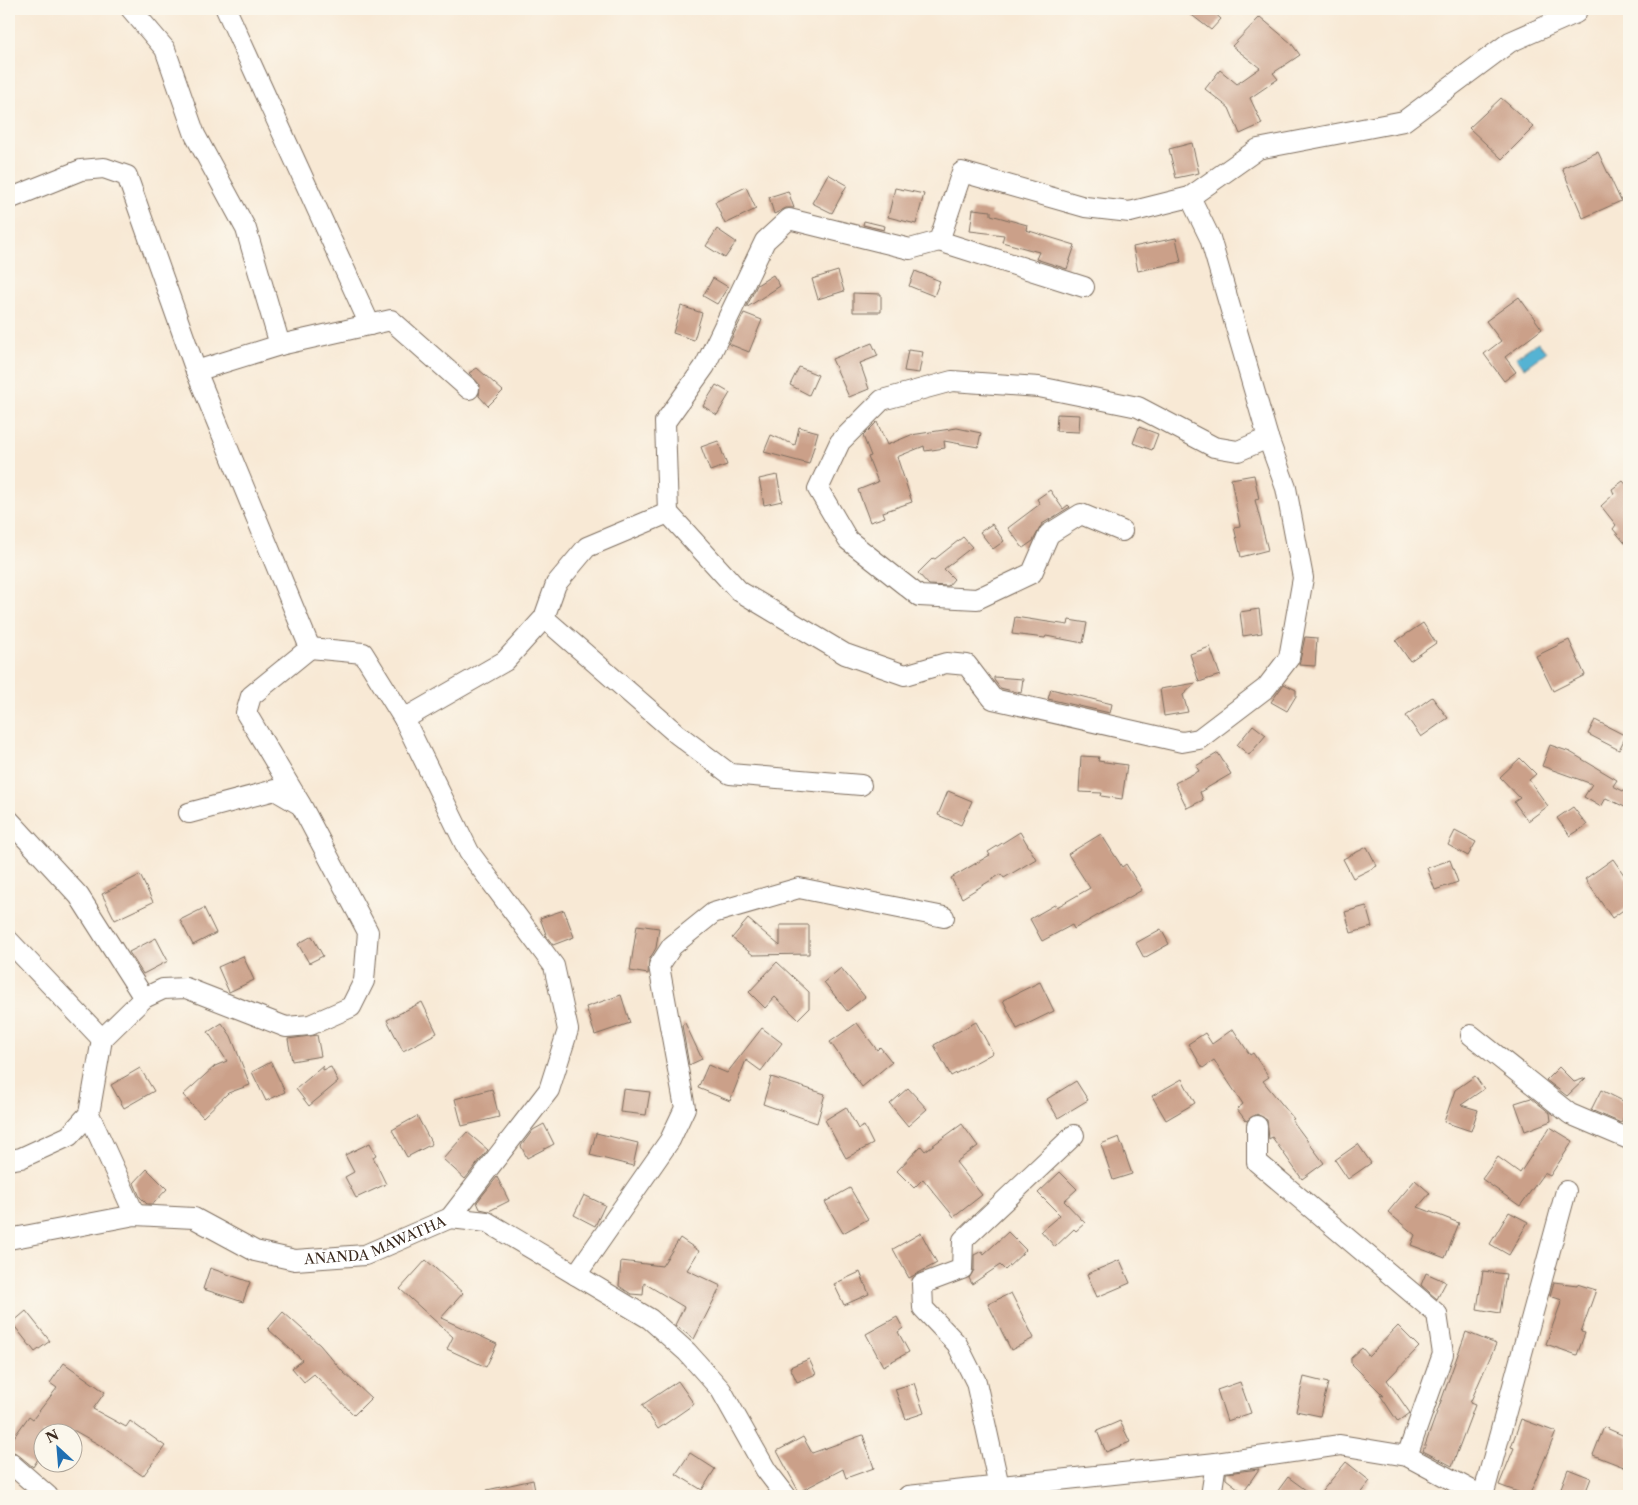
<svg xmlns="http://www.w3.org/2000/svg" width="1638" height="1505" font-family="'Libre Caslon Text',serif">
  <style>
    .water { fill: #55b3d3; stroke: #486e78 }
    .building { fill: #cba089 }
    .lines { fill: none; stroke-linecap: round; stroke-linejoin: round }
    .minor-casing { stroke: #7d6d5e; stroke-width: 22 }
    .minor { stroke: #fff; stroke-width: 20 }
    .labels { text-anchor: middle; stroke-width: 5; stroke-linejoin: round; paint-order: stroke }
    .street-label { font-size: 14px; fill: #3b2a1e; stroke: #fbf7ec }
  </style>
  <rect width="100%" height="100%" fill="#fbf7ec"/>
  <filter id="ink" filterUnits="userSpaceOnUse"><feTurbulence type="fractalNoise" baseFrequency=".02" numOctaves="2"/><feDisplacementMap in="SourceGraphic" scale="10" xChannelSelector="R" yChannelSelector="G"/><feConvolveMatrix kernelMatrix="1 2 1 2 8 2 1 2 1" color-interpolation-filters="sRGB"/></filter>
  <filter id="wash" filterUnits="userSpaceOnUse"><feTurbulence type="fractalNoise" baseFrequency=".0096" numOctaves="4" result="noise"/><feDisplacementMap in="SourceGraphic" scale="20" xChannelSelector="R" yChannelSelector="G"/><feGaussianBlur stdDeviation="1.12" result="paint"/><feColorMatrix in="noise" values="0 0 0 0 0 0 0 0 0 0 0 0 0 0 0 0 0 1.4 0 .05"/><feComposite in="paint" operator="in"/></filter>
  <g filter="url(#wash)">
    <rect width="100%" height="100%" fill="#f8e9d5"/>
    <polygon class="water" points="1538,342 1546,352 1524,368 1516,357"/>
    <g id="blocks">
      <g class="building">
        <polygon points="1184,9 1210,9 1221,19 1211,30"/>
        <polygon points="1260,17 1291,43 1300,55 1273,73 1278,79 1250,98 1262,124 1240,134 1229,108 1205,89 1220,70 1237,84 1260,68 1232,46"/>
        <polygon points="1501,98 1534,127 1502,159 1469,128"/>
        <polygon points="1192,143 1199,173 1176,178 1169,149"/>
        <polygon points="1598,152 1621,201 1583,218 1562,168"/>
        <polygon points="828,174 847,185 832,213 812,203"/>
        <polygon points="746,187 756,209 725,224 715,202"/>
        <polygon points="895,188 924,194 916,224 888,217"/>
        <polygon points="788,191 794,208 786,208 774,214 769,197"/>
        <polygon points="973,209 991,211 991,215 1027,225 1026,230 1075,245 1067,269 1036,259 1039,252 1002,242 1004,235 970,231"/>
        <polygon points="864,221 885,226 884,230 863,225"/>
        <polygon points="717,229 736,242 725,258 706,246"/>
        <polygon points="1176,238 1181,262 1138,271 1133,247"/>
        <polygon points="838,271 844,291 818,299 812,279"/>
        <polygon points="915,271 940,281 934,296 909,286"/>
        <polygon points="773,275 780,286 746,308 757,285"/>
        <polygon points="713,278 728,287 717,304 703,296"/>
        <polygon points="853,293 881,294 881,312 853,312"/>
        <polygon points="1519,297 1542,329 1505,357 1516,372 1504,381 1484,354 1501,341 1486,321"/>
        <polygon points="681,306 702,313 694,340 673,333"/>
        <polygon points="744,313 762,320 749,352 729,344"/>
        <polygon points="872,343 878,356 860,363 869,389 849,397 832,359"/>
        <polygon points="908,350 923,352 919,373 904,371"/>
        <polygon points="799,367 818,375 809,395 790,385"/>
        <polygon points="477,368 503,391 488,406 479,396 480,385 469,373"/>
        <polygon points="716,385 730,393 717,415 703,406"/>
        <polygon points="1057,414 1080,415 1079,432 1056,431"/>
        <polygon points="877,422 887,445 911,435 957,428 981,433 978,447 944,441 945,448 925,451 924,446 897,457 912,502 883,512 885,517 870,522 858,490 878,482 868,457 871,456 863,436"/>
        <polygon points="799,427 818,432 809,464 764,452 771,435 795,445"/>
        <polygon points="1139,427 1158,434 1152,450 1133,443"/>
        <polygon points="718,441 727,465 710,471 701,447"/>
        <polygon points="777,475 782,501 764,505 759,479"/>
        <polygon points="1254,475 1259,499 1255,500 1268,550 1241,557 1234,527 1240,526 1231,479"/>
        <polygon points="1623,481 1629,488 1629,548 1613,529 1616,525 1601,506 1614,494 1612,489"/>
        <polygon points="1050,490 1063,509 1068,505 1070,507 1042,524 1033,541 1023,548 1008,528 1040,504 1037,499"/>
        <polygon points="992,524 1004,541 993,549 980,532"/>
        <polygon points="963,537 972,547 944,569 954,579 948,586 929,585 918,573 933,558 935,559"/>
        <polygon points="1259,609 1262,633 1243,636 1240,612"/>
        <polygon points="1015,617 1068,625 1069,620 1087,623 1083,643 1046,636 1045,638 1012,634"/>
        <polygon points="1423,623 1436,643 1410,661 1396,641"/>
        <polygon points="1305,637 1317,638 1315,666 1299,665"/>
        <polygon points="1569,640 1585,675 1553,691 1536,656"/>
        <polygon points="1210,647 1220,675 1199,682 1190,654"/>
        <polygon points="994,677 1023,679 1021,693 1000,688 994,680"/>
        <polygon points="1196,683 1183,695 1188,712 1164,716 1160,689"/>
        <polygon points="1284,684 1296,690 1296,696 1287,711 1271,702"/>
        <polygon points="1051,689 1112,704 1110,713 1048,699"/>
        <polygon points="1432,697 1448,718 1421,737 1406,716"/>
        <polygon points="1595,720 1626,736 1619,750 1588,734"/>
        <polygon points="1253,725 1266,735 1249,755 1237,745"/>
        <polygon points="1550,745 1570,752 1617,780 1613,786 1629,794 1629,809 1606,798 1601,807 1584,797 1592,784 1542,766"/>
        <polygon points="1218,753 1231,774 1200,792 1203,800 1187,808 1175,783 1199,771 1196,766"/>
        <polygon points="1081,756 1099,757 1098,761 1127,765 1122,799 1101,796 1102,793 1079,792"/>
        <polygon points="1520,758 1536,774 1529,780 1548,806 1528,821 1514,802 1520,798 1500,777"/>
        <polygon points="948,791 972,801 961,825 938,815"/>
        <polygon points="1573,807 1587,825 1570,836 1557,818"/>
        <polygon points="1455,831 1476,842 1468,856 1448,845"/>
        <polygon points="1020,832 1036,859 1004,878 1001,874 962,898 951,878 990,855 988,852"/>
        <polygon points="1101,834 1122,867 1126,864 1142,890 1074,929 1072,925 1042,941 1030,919 1056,904 1057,907 1090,888 1068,854"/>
        <polygon points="1367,847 1377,866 1353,878 1343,859"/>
        <polygon points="1613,859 1629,882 1629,906 1612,918 1585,879"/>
        <polygon points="1450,860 1458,882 1435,890 1427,868"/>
        <polygon points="140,875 153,902 115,920 102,894"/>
        <polygon points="1366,906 1372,927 1351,933 1345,912"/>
        <polygon points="204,908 216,933 193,945 180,920"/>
        <polygon points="564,910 574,937 553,945 547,937 540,918"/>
        <polygon points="748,919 780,946 780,925 809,925 809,954 753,955 732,938"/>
        <polygon points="637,925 659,928 656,948 649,960 648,974 630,971"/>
        <polygon points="1161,929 1169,944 1144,958 1136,943"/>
        <polygon points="312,936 323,956 309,963 298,944"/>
        <polygon points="156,938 168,961 143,974 129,952"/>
        <polygon points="243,956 254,980 229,992 218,967"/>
        <polygon points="777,962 809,992 809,1008 798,1019 775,997 765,1008 749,992"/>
        <polygon points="841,968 865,997 847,1011 824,982"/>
        <polygon points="1040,982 1054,1011 1017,1029 1003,1000"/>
        <polygon points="621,995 630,1023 595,1035 586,1007"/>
        <polygon points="422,1002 437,1033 403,1051 387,1020"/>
        <polygon points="976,1022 993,1053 951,1076 934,1045"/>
        <polygon points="222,1023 231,1036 250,1085 228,1093 203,1117 183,1095 215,1066 227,1061 208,1032"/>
        <polygon points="685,1023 702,1059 689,1065 682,1025"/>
        <polygon points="857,1023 877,1050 880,1047 892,1062 862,1087 830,1042"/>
        <polygon points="762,1028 782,1043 761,1071 746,1060 730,1101 698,1088 708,1065 727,1073"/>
        <polygon points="1233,1029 1250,1055 1253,1053 1269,1077 1263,1081 1294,1119 1292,1120 1324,1163 1302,1179 1272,1137 1269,1139 1267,1120 1257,1114 1246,1121 1237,1109 1243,1104 1214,1060 1203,1068 1188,1044 1205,1033 1212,1044"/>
        <polygon points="317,1035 321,1056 292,1061 288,1039"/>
        <polygon points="271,1062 285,1092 266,1101 252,1072"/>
        <polygon points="323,1066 323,1070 331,1067 338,1082 309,1106 296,1089"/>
        <polygon points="1559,1067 1574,1082 1586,1078 1567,1096 1546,1080"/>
        <polygon points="140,1068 154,1091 124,1108 111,1085"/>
        <polygon points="1475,1076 1484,1089 1461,1105 1478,1110 1471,1131 1444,1122 1455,1090"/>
        <polygon points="771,1077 825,1094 817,1123 763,1104"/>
        <polygon points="1182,1079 1195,1103 1166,1120 1152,1096"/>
        <polygon points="1076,1081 1088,1100 1058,1118 1047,1099"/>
        <polygon points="908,1088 927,1109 908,1126 890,1104"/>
        <polygon points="492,1089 499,1117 462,1126 455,1099"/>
        <polygon points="623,1089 650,1092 646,1115 620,1112"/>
        <polygon points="1601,1090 1629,1104 1621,1123 1591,1110"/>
        <polygon points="1531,1098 1550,1113 1551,1121 1525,1131 1515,1103"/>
        <polygon points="846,1107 858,1129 864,1126 873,1144 846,1158 825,1120"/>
        <polygon points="417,1116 432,1144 407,1157 392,1130"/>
        <polygon points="544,1124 554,1144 527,1158 521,1146 533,1130"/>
        <polygon points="962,1124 978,1146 956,1162 982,1195 954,1217 923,1179 914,1188 897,1171 921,1146 925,1151"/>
        <polygon points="1550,1127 1573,1141 1550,1176 1544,1173 1520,1206 1482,1179 1498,1157 1520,1173"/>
        <polygon points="467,1132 488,1150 465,1179 443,1159"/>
        <polygon points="596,1133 638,1143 633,1166 590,1155"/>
        <polygon points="1119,1137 1132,1174 1113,1180 1101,1144"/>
        <polygon points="370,1143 376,1155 373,1157 386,1184 356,1198 345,1177 354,1172 345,1155"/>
        <polygon points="1358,1144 1371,1163 1348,1179 1335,1160"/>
        <polygon points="147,1169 167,1189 153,1204 147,1204 140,1197 134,1183"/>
        <polygon points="1060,1172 1077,1189 1064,1201 1085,1223 1076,1231 1074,1229 1055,1247 1041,1231 1060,1215 1038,1193"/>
        <polygon points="497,1177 509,1201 489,1211 480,1209 477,1202"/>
        <polygon points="1415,1180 1430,1193 1418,1207 1459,1223 1445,1258 1411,1245 1415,1235 1388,1212"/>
        <polygon points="850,1188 868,1219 843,1233 825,1202"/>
        <polygon points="584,1195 605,1205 595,1226 574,1215"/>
        <polygon points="1509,1212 1528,1222 1509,1255 1490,1244"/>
        <polygon points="1008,1232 1026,1250 1005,1270 1000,1265 972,1284 969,1278 974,1270 974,1255 982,1251 984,1254"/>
        <polygon points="921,1233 937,1263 909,1278 893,1249"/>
        <polygon points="680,1238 699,1251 687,1270 721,1286 694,1339 675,1325 684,1307 644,1283 643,1295 631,1294 619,1286 621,1261 662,1266"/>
        <polygon points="426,1260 463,1293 441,1318 497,1344 486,1367 447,1349 453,1337 400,1289"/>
        <polygon points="1120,1260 1130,1283 1097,1297 1087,1274"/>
        <polygon points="210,1268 250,1282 243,1302 203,1289"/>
        <polygon points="1483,1271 1506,1274 1500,1313 1477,1309"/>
        <polygon points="860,1272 869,1294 844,1305 834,1284"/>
        <polygon points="1426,1273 1446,1282 1437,1299 1421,1285"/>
        <polygon points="1554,1282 1577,1285 1577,1284 1596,1290 1581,1332 1585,1333 1577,1355 1546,1344 1562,1300 1550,1296"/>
        <polygon points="1011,1293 1034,1338 1011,1350 988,1304"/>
        <polygon points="26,1311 50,1341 35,1352 12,1323"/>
        <polygon points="283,1312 320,1345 342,1371 371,1398 354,1415 314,1374 304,1382 292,1368 302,1360 268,1329"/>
        <polygon points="897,1317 903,1328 898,1332 909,1352 883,1366 866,1334"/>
        <polygon points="1398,1326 1419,1347 1387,1380 1410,1413 1398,1422 1380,1395 1384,1396 1351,1363 1351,1358 1362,1348 1369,1356"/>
        <polygon points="1466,1332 1496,1344 1470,1403 1475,1405 1452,1466 1423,1451"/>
        <polygon points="809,1359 816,1374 797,1382 790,1367"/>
        <polygon points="64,1363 105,1392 93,1409 126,1427 130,1421 165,1446 143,1476 98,1444 75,1431 42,1432 42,1453 33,1467 16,1453 9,1450 9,1444 29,1416 33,1419 57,1388 50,1383"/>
        <polygon points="1304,1377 1328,1383 1320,1416 1296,1411"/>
        <polygon points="678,1381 694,1404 658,1429 642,1405"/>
        <polygon points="1240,1382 1251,1413 1227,1421 1217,1390"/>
        <polygon points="914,1383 924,1413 906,1419 895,1389"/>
        <polygon points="1521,1419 1556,1432 1529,1496 1499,1485 1514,1448 1511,1447"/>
        <polygon points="1120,1421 1130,1442 1106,1452 1097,1431"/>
        <polygon points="1604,1427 1629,1438 1629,1469 1593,1455"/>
        <polygon points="863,1435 874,1468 846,1478 843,1469 799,1492 777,1451 803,1437 812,1453"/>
        <polygon points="690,1453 715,1469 702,1490 676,1474"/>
        <polygon points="1346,1462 1370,1481 1358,1496 1318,1496"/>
        <polygon points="1259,1469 1243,1492 1226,1479 1226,1473"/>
        <polygon points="1568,1469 1591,1478 1584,1496 1558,1496"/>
        <polygon points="1288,1477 1314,1496 1274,1496"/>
        <polygon points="533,1480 536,1496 488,1496 487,1490"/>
      </g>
    </g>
  </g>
  <g filter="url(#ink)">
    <use href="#blocks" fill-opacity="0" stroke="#7d6d5e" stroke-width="1"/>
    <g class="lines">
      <g class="minor-casing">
        <g id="minor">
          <polyline points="131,9 165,49 195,135 246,229 280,345 196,371"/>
          <polyline points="226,9 370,325"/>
          <polyline points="9,199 81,170 104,168 127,176 196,371 310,648 251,696 246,713 301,805 368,932 364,981 351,1007 310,1025 286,1027 186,988 163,989 144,998 102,1039 89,1114 135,1215"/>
          <polyline points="939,241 1084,287"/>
          <polyline points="280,345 391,320 469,389"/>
          <polyline points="668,513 665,422 705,366 765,241 789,219 910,249 939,241 962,172 1085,207 1130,212 1190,197 1258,149 1404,121 1510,42 1576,13 1575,9"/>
          <polyline points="1122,531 1081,514 1049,534 1032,573 977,599 919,596 848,540 818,489 840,442 882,400 952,381 1039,387 1138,407 1214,447 1238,451 1268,438"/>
          <polyline points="544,618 677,734 730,774 861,785"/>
          <polyline points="310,648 363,653 404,719 469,852 554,966 568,1030 549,1090 450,1218"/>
          <polyline points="404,719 505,661 544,618 556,584 587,547 668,513 739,591 845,654 905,675 946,663 967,665 993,699 1182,742 1199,739 1266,688 1289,658 1303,578 1286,488 1268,438 1210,238 1190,197"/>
          <polyline points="189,813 275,790 299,804"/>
          <polyline points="9,820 79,896 144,998"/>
          <polyline points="9,941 102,1039"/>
          <polyline points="1471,1035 1570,1114 1629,1139"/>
          <polyline points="1257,1126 1257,1162 1437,1314 1443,1354 1407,1456"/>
          <polyline points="9,1160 21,1158 69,1136 89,1114"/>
          <path id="s1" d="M9,1239L135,1215L194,1218L255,1251L295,1260L365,1255L450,1218L487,1222L650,1319L687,1352L721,1390L766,1470L786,1496"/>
          <polyline points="576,1275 670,1140 685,1108 659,966 672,946 713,913 799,888 944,917"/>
          <polyline points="9,1462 48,1496"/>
          <polyline points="999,1486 976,1382 957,1344 923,1308 922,1284 962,1269 963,1240 1074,1135"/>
          <polyline points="908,1496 1216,1463 1340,1445 1407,1456 1482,1496"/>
          <polyline points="1211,1496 1216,1463"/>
          <polyline points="1483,1496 1566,1191"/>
        </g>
      </g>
      <use href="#minor" class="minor"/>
    </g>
  </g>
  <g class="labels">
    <g class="street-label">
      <text dy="5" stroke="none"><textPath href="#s1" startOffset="381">ANANDA MAWATHA</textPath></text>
    </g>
  </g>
  <rect width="1638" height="1505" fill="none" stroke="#fbf7ec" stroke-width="30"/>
  <g transform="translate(58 1448) rotate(334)"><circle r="24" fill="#fbf7ec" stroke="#aea59a"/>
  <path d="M0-4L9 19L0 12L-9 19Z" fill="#1f6fb2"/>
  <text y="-8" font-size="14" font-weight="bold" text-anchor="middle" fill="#3b2a1e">N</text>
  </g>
</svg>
